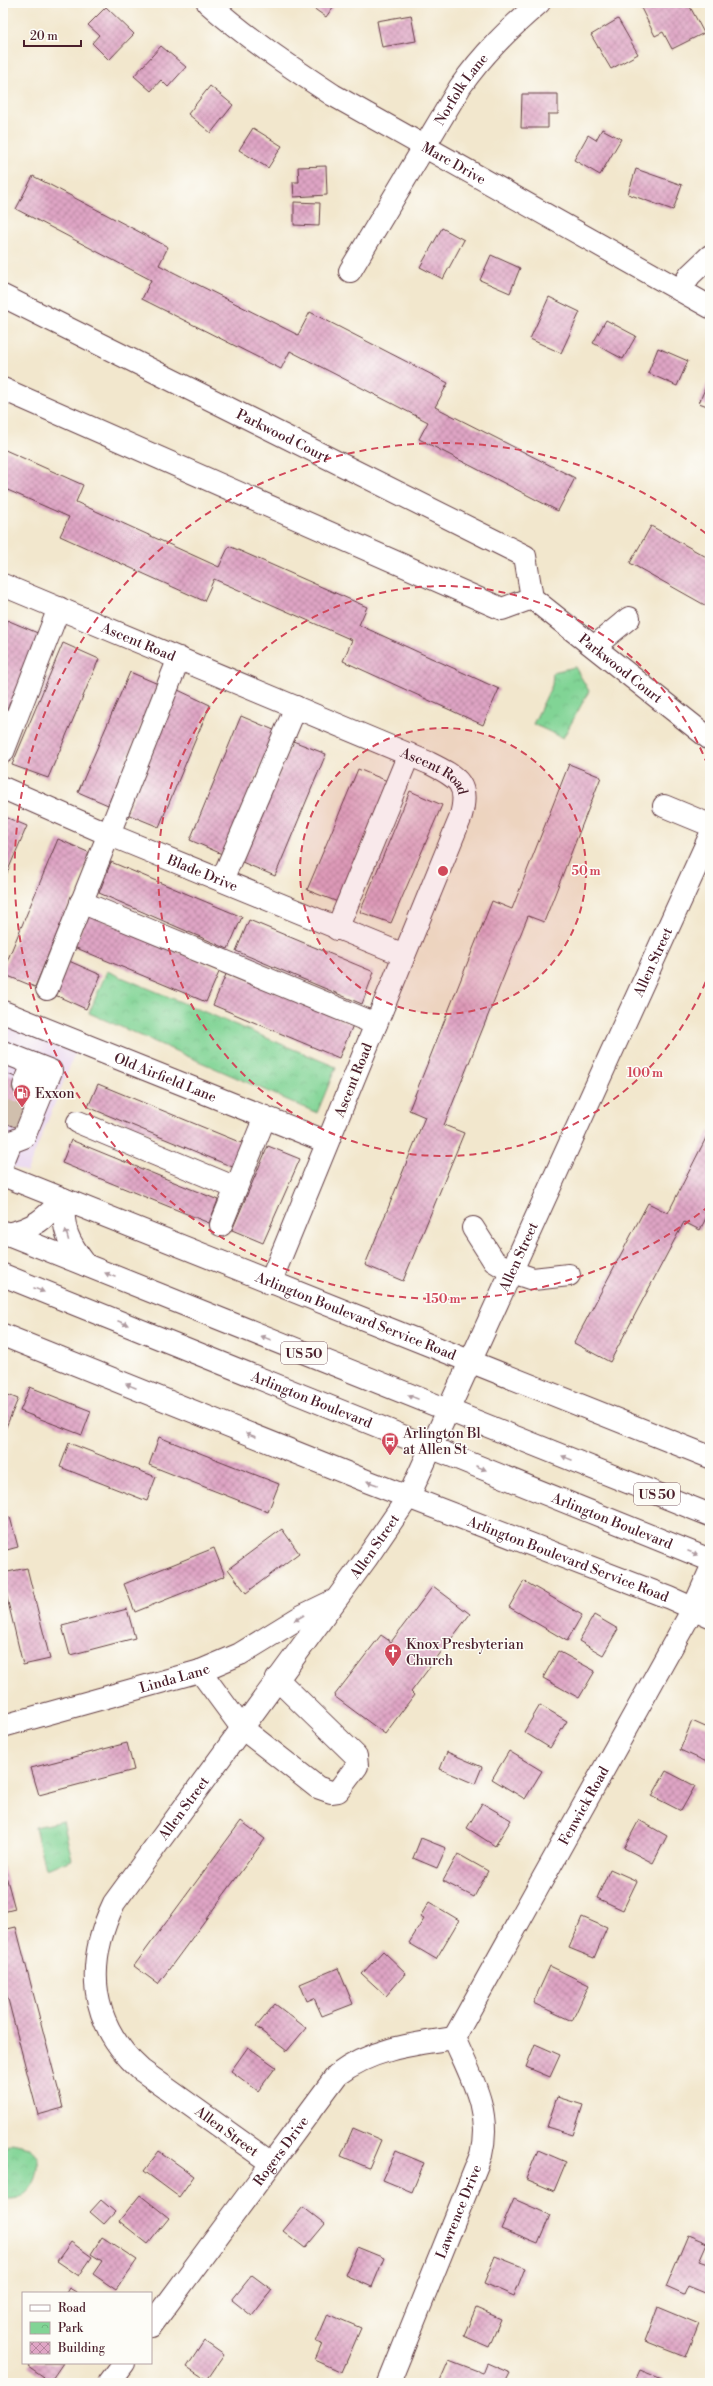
<svg xmlns="http://www.w3.org/2000/svg" width="713" height="2386" font-family="'Libre Bodoni',serif">
  <style>
    .built { fill: #e7d2ef }
    .park { fill: url(#park-crowns); stroke: #667a60 }
    .building { fill: url(#building-cross-hatch) }
    .lines { fill: none; stroke-linecap: round; stroke-linejoin: round }
    .minor-tunnel { stroke: #d0bfad; stroke-width: 22; stroke-dasharray: 22 11; stroke-linecap: butt }
    .minor-casing { stroke: #633d43; stroke-width: 24 }
    .highway-casing { stroke: #633d43; stroke-width: 24 }
    .minor { stroke: #fff; stroke-width: 22 }
    .highway { stroke: #fff; stroke-width: 22 }
    .oneway { fill: #ae9aa0 }
    .ring { fill: none; stroke: #d1495b; stroke-width: 2; stroke-dasharray: 7 5 }
    .labels { text-anchor: middle; stroke-width: 3; stroke-linejoin: round; paint-order: stroke }
    .shield { fill: #fdfcf7; stroke: #806168; stroke-width: 1 }
    .shield-label { font-size: 13px; font-weight: bold; fill: #4a1f2b }
    .street-label { font-size: 14px; fill: #4a1f2b; stroke: #fdfcf7 }
    .poi-label { font-size: 14px; fill: #4a1f2b; stroke: #fdfcf7; text-anchor: start }
    .centre { fill: #d1495b; stroke: #fdfcf7; stroke-width: 2 }
    .ring-label { font-size: 12px; text-anchor: middle; font-weight: bold; fill: #d1495b; stroke: #fdfcf7; stroke-width: 3; stroke-linejoin: round; paint-order: stroke }
  </style>
  <defs>
    <pattern id="park-crowns" width="20" height="18" patternUnits="userSpaceOnUse"><rect width="20" height="18" fill="#81d495"/><path d="M2 6a3 3 0 1 1 6 0M12 15a3 3 0 1 1 6 0" fill="none" stroke="#71b681"/></pattern>
    <pattern id="building-cross-hatch" width="8" height="8" patternUnits="userSpaceOnUse"><rect width="8" height="8" fill="#dfa5c5"/><path d="M0 0l8 8M0 8l8-8" fill="none" stroke="#b786a0"/></pattern>
  </defs>
  <rect width="100%" height="100%" fill="#fdfcf7"/>
  <filter id="ink" filterUnits="userSpaceOnUse"><feTurbulence type="fractalNoise" baseFrequency=".025" numOctaves="2"/><feDisplacementMap in="SourceGraphic" scale="8" xChannelSelector="R" yChannelSelector="G"/><feConvolveMatrix kernelMatrix="1 2 1 2 8 2 1 2 1" color-interpolation-filters="sRGB"/></filter>
  <filter id="wash" filterUnits="userSpaceOnUse"><feTurbulence type="fractalNoise" baseFrequency=".012" numOctaves="4" result="noise"/><feDisplacementMap in="SourceGraphic" scale="16" xChannelSelector="R" yChannelSelector="G"/><feGaussianBlur stdDeviation="0.9" result="paint"/><feColorMatrix in="noise" values="0 0 0 0 0 0 0 0 0 0 0 0 0 0 0 0 0 1.4 0 .05"/><feComposite in="paint" operator="in"/></filter>
  <g filter="url(#wash)">
    <rect width="100%" height="100%" fill="#f2e7cd"/>
    <polygon class="built" points="3,1023 76,1051 27,1172 3,1164"/>
    <g class="park">
      <polygon points="575,667 589,691 563,738 533,724 552,685 553,672"/>
      <polygon points="107,971 336,1067 317,1113 89,1013"/>
      <polygon points="63,1821 72,1860 45,1869 35,1827"/>
      <path d="M12,2143L30,2147C33,2151 38,2157 38,2161C40,2182 25,2204 3,2198V2148Z"/>
    </g>
    <g id="blocks">
      <g class="building">
        <polygon points="306,3 336,3 326,17"/>
        <polygon points="650,3 688,3 704,33 672,49 663,32 655,36 641,8"/>
        <polygon points="106,7 134,34 109,60 92,43 99,35 88,25"/>
        <polygon points="411,15 416,41 382,47 377,21"/>
        <polygon points="618,19 638,54 611,69 591,35"/>
        <polygon points="161,46 186,67 168,87 161,80 151,91 134,76"/>
        <polygon points="210,86 233,105 211,133 188,114"/>
        <polygon points="522,94 558,94 558,114 548,114 548,128 521,128"/>
        <polygon points="253,128 282,146 268,168 239,150"/>
        <polygon points="602,129 621,139 600,175 574,160 588,135 596,140"/>
        <polygon points="326,166 327,195 294,197 293,182 299,182 298,167"/>
        <polygon points="636,169 682,185 673,210 628,194"/>
        <polygon points="33,176 168,247 159,265 298,335 310,312 448,383 435,407 575,478 558,511 419,439 428,422 290,351 281,369 142,299 151,280 16,209"/>
        <polygon points="294,202 320,203 319,226 294,225"/>
        <polygon points="442,228 464,240 443,279 420,267"/>
        <polygon points="491,255 520,268 510,293 480,280"/>
        <polygon points="549,297 580,312 561,353 530,339"/>
        <polygon points="606,320 636,336 623,359 593,343"/>
        <polygon points="658,348 688,361 677,386 648,373"/>
        <polygon points="710,377 710,407 699,403"/>
        <polygon points="3,449 83,485 76,502 219,567 229,546 367,607 359,625 499,689 483,725 343,661 352,640 214,579 204,601 60,536 69,517 3,488"/>
        <polygon points="651,526 710,559 710,608 630,563"/>
        <polygon points="7,620 40,634 3,724 3,629"/>
        <polygon points="63,643 99,659 48,778 12,765"/>
        <polygon points="130,672 158,684 108,805 78,792"/>
        <polygon points="178,690 210,705 159,827 127,814"/>
        <polygon points="241,716 276,731 222,854 190,840"/>
        <polygon points="293,741 326,754 275,876 242,862"/>
        <polygon points="569,764 601,777 544,922 528,916 444,1125 464,1133 403,1281 365,1265 425,1117 409,1110 492,901 512,909"/>
        <polygon points="358,769 390,782 338,902 307,890"/>
        <polygon points="410,791 442,805 391,923 360,912"/>
        <polygon points="3,816 27,826 3,882"/>
        <polygon points="58,839 90,853 35,987 3,974 3,971"/>
        <polygon points="111,862 242,917 228,949 99,893"/>
        <polygon points="88,914 220,970 206,1002 74,947"/>
        <polygon points="249,920 374,972 362,1004 236,951"/>
        <polygon points="69,961 101,975 86,1009 55,995"/>
        <polygon points="227,972 353,1025 339,1058 213,1005"/>
        <polygon points="3,1072 20,1079 46,1094 30,1133 3,1122"/>
        <polygon points="98,1084 244,1144 235,1168 88,1107"/>
        <polygon points="710,1130 710,1210 700,1230 684,1222 610,1362 574,1343 648,1203 668,1213"/>
        <polygon points="71,1140 218,1200 209,1223 62,1163"/>
        <polygon points="268,1146 300,1159 263,1243 232,1230"/>
        <polygon points="30,1387 91,1411 82,1435 20,1411"/>
        <polygon points="3,1393 18,1399 3,1434"/>
        <polygon points="159,1437 279,1484 268,1512 149,1465"/>
        <polygon points="69,1443 156,1477 147,1501 60,1467"/>
        <polygon points="10,1517 18,1547 3,1551 3,1519"/>
        <polygon points="282,1529 299,1553 246,1593 228,1569"/>
        <polygon points="214,1548 225,1576 135,1612 124,1584"/>
        <polygon points="27,1568 50,1659 23,1665 3,1581 3,1573"/>
        <polygon points="524,1581 582,1615 567,1641 509,1607"/>
        <polygon points="433,1586 470,1614 411,1692 414,1695 385,1734 334,1696 381,1635 391,1642"/>
        <polygon points="127,1609 135,1638 70,1655 62,1626"/>
        <polygon points="594,1615 618,1629 603,1655 579,1641"/>
        <polygon points="558,1651 595,1671 579,1698 543,1678"/>
        <polygon points="540,1705 567,1721 550,1748 524,1732"/>
        <polygon points="692,1721 710,1729 710,1754 707,1762 680,1750"/>
        <polygon points="127,1743 134,1770 39,1795 31,1768"/>
        <polygon points="509,1751 542,1771 525,1799 492,1779"/>
        <polygon points="447,1752 482,1767 475,1784 440,1769"/>
        <polygon points="666,1771 695,1786 681,1811 652,1796"/>
        <polygon points="482,1803 511,1820 495,1846 467,1828"/>
        <polygon points="639,1820 667,1836 653,1863 624,1848"/>
        <polygon points="241,1821 265,1839 158,1984 134,1966"/>
        <polygon points="421,1838 446,1848 437,1868 413,1858"/>
        <polygon points="458,1854 488,1871 474,1897 443,1881"/>
        <polygon points="3,1865 15,1909 3,1912"/>
        <polygon points="610,1869 637,1881 623,1910 597,1898"/>
        <polygon points="429,1902 459,1920 436,1959 409,1943 424,1919 420,1917"/>
        <polygon points="582,1917 607,1928 594,1958 569,1948"/>
        <polygon points="16,1927 63,2108 38,2115 3,1980 3,1930"/>
        <polygon points="383,1951 406,1973 386,1996 362,1974"/>
        <polygon points="550,1966 589,1985 572,2021 533,2003"/>
        <polygon points="338,1968 353,2004 322,2016 314,1998 307,2001 300,1984"/>
        <polygon points="275,2004 306,2028 287,2051 256,2027"/>
        <polygon points="535,2044 560,2055 550,2077 526,2067"/>
        <polygon points="248,2047 276,2067 258,2091 231,2071"/>
        <polygon points="557,2097 583,2105 573,2135 547,2127"/>
        <polygon points="353,2128 381,2140 369,2168 341,2156"/>
        <polygon points="538,2150 566,2162 554,2191 526,2179"/>
        <polygon points="159,2151 194,2176 179,2197 144,2171"/>
        <polygon points="396,2151 424,2163 412,2192 383,2180"/>
        <polygon points="140,2195 169,2218 148,2244 119,2221"/>
        <polygon points="514,2199 550,2215 538,2244 501,2229"/>
        <polygon points="101,2200 115,2212 104,2224 90,2212"/>
        <polygon points="303,2207 325,2224 305,2248 283,2231"/>
        <polygon points="688,2235 707,2243 699,2261 710,2265 710,2295 688,2286 684,2295 666,2287"/>
        <polygon points="102,2237 137,2260 116,2290 93,2274 102,2261 91,2254"/>
        <polygon points="71,2242 92,2257 79,2276 57,2261"/>
        <polygon points="357,2247 384,2258 372,2287 345,2275"/>
        <polygon points="495,2256 525,2268 514,2296 484,2283"/>
        <polygon points="252,2275 272,2290 252,2316 232,2300"/>
        <polygon points="69,2288 78,2293 66,2293"/>
        <polygon points="658,2307 699,2324 686,2357 645,2341"/>
        <polygon points="476,2308 501,2319 489,2347 464,2336"/>
        <polygon points="328,2314 361,2328 342,2372 315,2360 322,2344 316,2342"/>
        <polygon points="204,2341 224,2355 207,2380 187,2367"/>
        <polygon points="449,2360 483,2373 487,2363 510,2373 505,2383 439,2383"/>
        <polygon points="31,2363 63,2363 50,2382 28,2367"/>
        <polygon points="640,2370 667,2381 666,2383 634,2383"/>
      </g>
    </g>
  </g>
  <g filter="url(#ink)">
    <use href="#blocks" fill-opacity="0" stroke="#633d43" stroke-width="1"/>
    <g class="lines">
      <polyline class="minor-tunnel" points="9,1124 24,1086"/>
      <g class="minor-casing">
        <g id="minor">
          <path id="s1" d="M208,3C247,38 289,66 333,95L710,307"/>
          <path id="s2" d="M350,271L460,87C483,54 509,29 539,3"/>
          <polyline points="680,290 690,275 710,256"/>
          <path id="s3" d="M3,296L525,556L532,598L710,739"/>
          <polyline points="3,389 502,609 532,598"/>
          <path id="s4" d="M3,585L429,763C459,778 470,784 460,819L270,1283"/>
          <polyline points="595,646 629,618"/>
          <polyline points="3,752 59,608"/>
          <path id="s5" d="M3,788L108,834L404,955"/>
          <polyline points="664,806 710,825"/>
          <polyline points="222,880 296,707"/>
          <polyline points="81,902 376,1024"/>
          <polyline points="337,929 409,754"/>
          <polyline points="47,989 179,658"/>
          <path id="s6" d="M3,1012L327,1142"/>
          <polyline points="3,1052 51,1071 24,1137 11,1142 3,1162"/>
          <polyline points="24,1086 33,1064"/>
          <polyline points="78,1122 236,1188"/>
          <path id="s7" d="M3,1175L710,1457"/>
          <polyline points="221,1225 265,1117"/>
          <polyline points="473,1228 494,1261 512,1272 533,1279 569,1275"/>
          <path id="s8" d="M3,1335L369,1482L670,1598L710,1616"/>
          <polyline points="200,1671 242,1728 317,1787 331,1792 338,1791 357,1766 356,1756 277,1679"/>
          <path id="s9" d="M3,1726L200,1671L240,1654L302,1616L331,1602"/>
          <path id="s10" d="M454,2038L693,1609L710,1571"/>
          <path id="s11" d="M271,2163L141,2070C88,2022 85,1964 114,1903L366,1559L409,1496L710,836"/>
          <path id="s12" d="M151,2326L337,2075C371,2049 413,2044 454,2038"/>
          <polyline points="109,2383 124,2363"/>
          <path id="s13" d="M389,2383L481,2155C492,2111 471,2077 454,2038"/>
        </g>
      </g>
      <g class="highway-casing">
        <g id="highway">
          <path d="M63,1199C63,1231 67,1240 86,1265"/>
          <polyline points="3,1232 710,1515"/>
          <path d="M7,1234C35,1228 44,1219 63,1199"/>
          <path id="s14" d="M3,1275L710,1560"/>
        </g>
      </g>
      <use href="#minor" class="minor"/>
      <use href="#highway" class="highway"/>
    </g>
    <defs><path id="oneway-solid" d="M-6-.8H1V-3.2L6.5 0L1 3.2V.8H-6Z"/></defs>
    <g class="oneway">
      <use href="#oneway-solid" transform="translate(67 1235) rotate(-106)"/>
      <use href="#oneway-solid" transform="translate(110 1275) rotate(-158)"/>
      <use href="#oneway-solid" transform="translate(39 1290) rotate(22)"/>
      <use href="#oneway-solid" transform="translate(123 1323) rotate(22)"/>
      <use href="#oneway-solid" transform="translate(266 1338) rotate(-158)"/>
      <use href="#oneway-solid" transform="translate(131 1386) rotate(-158)"/>
      <use href="#oneway-solid" transform="translate(413 1397) rotate(-158)"/>
      <use href="#oneway-solid" transform="translate(251 1435) rotate(-158)"/>
      <use href="#oneway-solid" transform="translate(567 1458) rotate(-158)"/>
      <use href="#oneway-solid" transform="translate(481 1468) rotate(22)"/>
      <use href="#oneway-solid" transform="translate(372 1483) rotate(-160)"/>
      <use href="#oneway-solid" transform="translate(693 1553) rotate(22)"/>
      <use href="#oneway-solid" transform="translate(299 1618) rotate(150)"/>
    </g>
  </g>
  <circle cx="443" cy="871" r="143" fill="#d1495b" fill-opacity=".12"/>
  <g class="ring">
    <circle cx="443" cy="871" r="143"/>
    <path d="M710 971A285 285 0 1 1 710 771"/>
    <path d="M709 1206A428 428 0 1 1 709 536"/>
  </g>
  <defs>
    <g id="fuel-pin" transform="scale(0.9)"><path d="M0 17L-7.5 6A9.5 9.5 0 1 1 7.5 6Z" fill="#d1495b" stroke="#fdfcf7"/><path d="M-5.5-6h7V0h2V4h1.3V-2.5L3-4.5l.8-.8L6-3V5H2.5V1h-1V6h-7ZM-4.2-4.7v3.2H.2V-4.7Z" fill="#fff"/></g>
    <g id="bus-pin" transform="scale(0.9)"><path d="M0 17L-7.5 6A9.5 9.5 0 1 1 7.5 6Z" fill="#d1495b" stroke="#fdfcf7"/><path d="M-5-6H5V4H4V6H2V4H-2V6H-4V4H-5ZM-3.5-4V0h7V-4ZM-3.5 1.2v1.5H-2V1.2ZM2 1.2v1.5H3.5V1.2Z" fill="#fff"/></g>
    <g id="church-pin" transform="scale(0.9)"><path d="M0 17L-7.5 6A9.5 9.5 0 1 1 7.5 6Z" fill="#d1495b" stroke="#fdfcf7"/><path d="M-1.2-6h2.4v3.5h3.3v2.4h-3.3V6h-2.4V-.1h-3.3v-2.4h3.3Z" fill="#fff"/></g>
  </defs>
  <g fill-rule="evenodd">
    <use href="#fuel-pin" x="22" y="1093"/>
    <use href="#bus-pin" x="390" y="1441"/>
    <use href="#church-pin" x="393" y="1652"/>
  </g>
  <g class="labels">
    <g class="shield">
      <rect x="281" y="1342" width="46" height="22" rx="3"/>
      <rect x="634" y="1483" width="46" height="22" rx="3"/>
    </g>
    <g class="shield-label">
      <text x="304" y="1358">US 50</text>
      <text x="657" y="1499">US 50</text>
    </g>
    <g class="street-label">
      <text dy="5" stroke="none"><textPath href="#s2" startOffset="213">Norfolk Lane</textPath></text>
      <text dy="5" stroke="none"><textPath href="#s1" startOffset="294">Marc Drive</textPath></text>
      <text dy="5" stroke="none"><textPath href="#s3" startOffset="313">Parkwood Court</textPath></text>
      <text dy="5" stroke="none"><textPath href="#s4" startOffset="147">Ascent Road</textPath></text>
      <text dy="5" stroke="none"><textPath href="#s3" startOffset="739">Parkwood Court</textPath></text>
      <text dy="5" stroke="none"><textPath href="#s4" startOffset="471">Ascent Road</textPath></text>
      <text dy="5" stroke="none"><textPath href="#s5" startOffset="217">Blade Drive</textPath></text>
      <text dy="5" stroke="none"><textPath href="#s11" startOffset="1433">Allen Street</textPath></text>
      <text dy="5" stroke="none"><textPath href="#s6" startOffset="175">Old Airfield Lane</textPath></text>
      <text transform="translate(353 1080) rotate(-68)" y="5">Ascent Road</text>
      <text dy="5" stroke="none"><textPath href="#s11" startOffset="1109">Allen Street</textPath></text>
      <text dy="5" stroke="none"><textPath href="#s7" startOffset="380">Arlington Boulevard Service Road</textPath></text>
      <text dy="5" stroke="none"><textPath href="#s14" startOffset="333">Arlington Boulevard</textPath></text>
      <text dy="5" stroke="none"><textPath href="#s14" startOffset="657">Arlington Boulevard</textPath></text>
      <text dy="5" stroke="none"><textPath href="#s11" startOffset="785">Allen Street</textPath></text>
      <text dy="5" stroke="none"><textPath href="#s8" startOffset="608">Arlington Boulevard Service Road</textPath></text>
      <text dy="5" stroke="none"><textPath href="#s9" startOffset="178">Linda Lane</textPath></text>
      <text dy="5" stroke="none"><textPath href="#s10" startOffset="266">Fenwick Road</textPath></text>
      <text dy="5" stroke="none"><textPath href="#s11" startOffset="461">Allen Street</textPath></text>
      <text transform="translate(227 2131) rotate(36)" y="5">Allen Street</text>
      <text dy="5" stroke="none"><textPath href="#s12" startOffset="218">Rogers Drive</textPath></text>
      <text dy="5" stroke="none"><textPath href="#s13" startOffset="185">Lawrence Drive</textPath></text>
    </g>
    <g class="poi-label">
      <text x="35" y="1098">Exxon</text>
      <text x="403" y="1438">Arlington Bl<tspan x="403" dy="16">at Allen St</tspan></text>
      <text x="406" y="1649">Knox Presbyterian<tspan x="406" dy="16">Church</tspan></text>
    </g>
  </g>
  <circle cx="443" cy="871" r="6" class="centre"/>
  <g class="ring-label">
    <text x="586" y="875">50 m</text>
    <text x="645" y="1077">100 m</text>
    <text x="443" y="1303">150 m</text>
  </g>
  <rect width="713" height="2386" fill="none" stroke="#fdfcf7" stroke-width="16"/>
  <rect x="22" y="2292" width="130" height="72" fill="#fdfcf7" stroke="#b5a4a5"/>
  <rect x="30" y="2305" width="20" height="6" fill="#ffffff" stroke="#b5a4a5"/>
  <text x="58" y="2312" font-size="12" fill="#4a1f2b">Road</text>
  <rect x="30" y="2322" width="20" height="12" fill="url(#park-crowns)" stroke="#b5a4a5"/>
  <text x="58" y="2332" font-size="12" fill="#4a1f2b">Park</text>
  <rect x="30" y="2342" width="20" height="12" fill="url(#building-cross-hatch)" stroke="#b5a4a5"/>
  <text x="58" y="2352" font-size="12" fill="#4a1f2b">Building</text>
  <path d="M24 40v6h57v-6" fill="none" stroke="#4a1f2b" stroke-width="2"/>
  <text x="30" y="40" font-size="12" fill="#4a1f2b" stroke="#fdfcf7" stroke-width="3" paint-order="stroke">20 m</text>
</svg>
